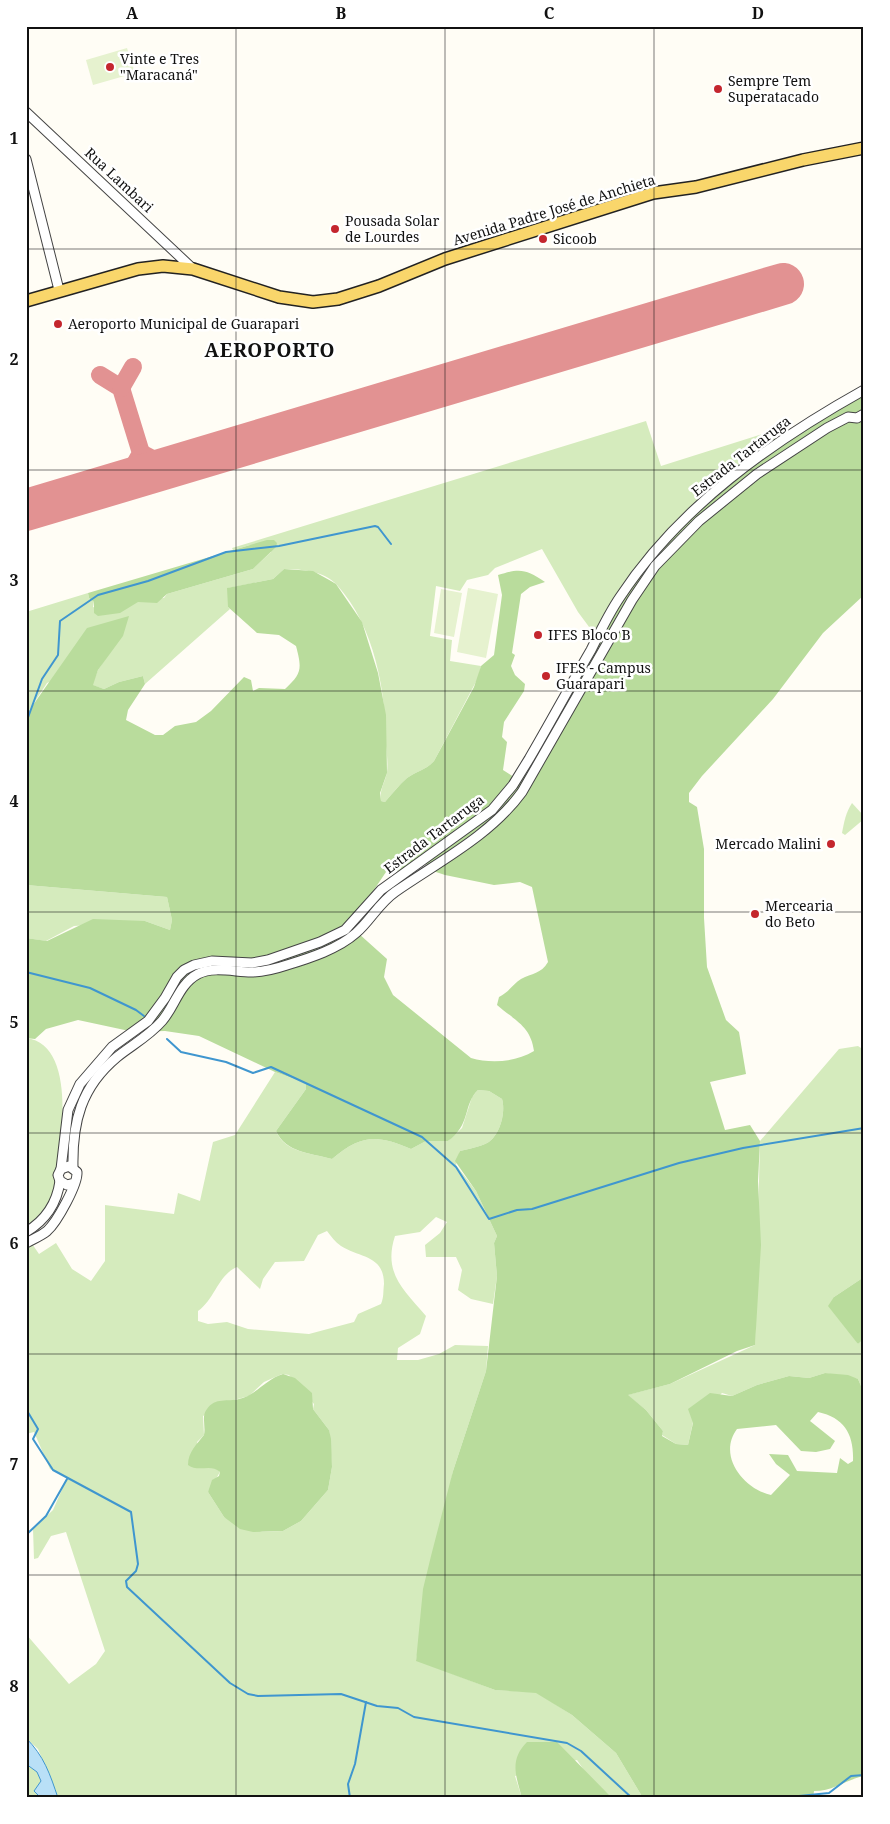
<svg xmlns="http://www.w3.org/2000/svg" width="890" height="1824" font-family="'Noto Serif',serif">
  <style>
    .green { fill: #d5ebbd; fill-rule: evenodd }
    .forest { fill: #b9dc9c; fill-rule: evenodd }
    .pitch { fill: #e6f2cf }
    .water { fill: #b9e0f7; stroke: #3f96cf }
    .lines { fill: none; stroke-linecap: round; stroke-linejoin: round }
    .stream { stroke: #3f96cf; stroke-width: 2 }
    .taxiway { stroke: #e29292; stroke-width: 18 }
    .runway { stroke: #e29292; stroke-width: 42 }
    .minor-casing { stroke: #444; stroke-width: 11 }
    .major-casing { stroke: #222; stroke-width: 14 }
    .minor { stroke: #fff; stroke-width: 9 }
    .major { stroke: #f9d66b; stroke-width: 11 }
    .grid { fill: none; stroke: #111; stroke-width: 1; stroke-opacity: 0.55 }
    .poi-dot { fill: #c4262e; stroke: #fff; stroke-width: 2 }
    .labels { text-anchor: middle; stroke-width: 5; stroke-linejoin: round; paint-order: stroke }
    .poi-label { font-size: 14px; fill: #111; stroke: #fff; text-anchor: start }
    .street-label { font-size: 14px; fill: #111; stroke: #fff }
    .district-label { font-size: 19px; font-weight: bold; letter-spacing: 1px; fill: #111; stroke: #fff }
    .neatline { fill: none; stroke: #111; stroke-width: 2 }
    .grid-label { font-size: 16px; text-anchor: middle; font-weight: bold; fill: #111 }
  </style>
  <rect width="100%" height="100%" fill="#fffdf5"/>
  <g class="green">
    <path d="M646,421L661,466L775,430L778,440L709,491L662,537L598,639L578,612L542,549L495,568L488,575L467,580L460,591L436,586L430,636L452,640L450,661L481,666L478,678L434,761C426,770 417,771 407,778C399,785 392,794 385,802L381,801C379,790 385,783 387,772C388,764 387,754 386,746C386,692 375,627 337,585C324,571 302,569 284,569L273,579L228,588V607L230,609L145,684L143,676L119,682L104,689L92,685L98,670L108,655L47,683L26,715V612L88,593L89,598L94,602L93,607C126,619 114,608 139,601C147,599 156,599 164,598L167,594L253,569L271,552L250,545L233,550L232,548Z"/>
    <path d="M852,803L863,815L864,819L845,835L842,833C844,822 846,812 852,803Z"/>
    <polygon points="26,885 167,897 172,920 170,930 145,921 74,926 46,941 26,938"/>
    <path d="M26,1038C83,1045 58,1164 52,1202L45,1213L26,1227Z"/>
    <polygon points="858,1046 864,1050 864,1277 834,1297 858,1344 864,1339 864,1393 858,1379 825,1373 809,1378 789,1376 757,1385 732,1396 722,1393 693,1422 688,1445 676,1444 662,1435 663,1431 646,1410 627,1395 670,1384 755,1345 760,1141 839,1049"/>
    <path d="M275,1072L306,1083V1089L276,1131C285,1153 311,1153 332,1159C361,1135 376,1134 411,1149L426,1141H448L462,1128L472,1097L478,1090L489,1091L502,1099C506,1112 500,1136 487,1143C479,1147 468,1149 460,1151L456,1165L476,1191L497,1236L494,1243L497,1276L493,1304L471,1299L458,1290L462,1270L456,1257H426L425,1245L440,1233L447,1222L436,1217L420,1232L395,1236C383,1273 403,1289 426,1316L420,1334L398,1348L397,1360H418L439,1354L455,1345L488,1346L486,1371L453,1471L416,1660L495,1690L536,1692L572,1715L616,1753L643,1798H612L588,1776L577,1760L515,1776L522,1798H58L38,1749L26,1738V1634L69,1684L96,1664L105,1651L66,1532L51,1536L38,1558L34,1559L33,1529L53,1510L67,1478L50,1469L34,1432L26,1434V1235L39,1254L56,1243L72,1269L91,1281L105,1261V1205L174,1214L178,1193L200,1201L213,1142L235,1135ZM327,1231C331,1236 335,1242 341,1246C360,1258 384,1255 384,1284C383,1292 384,1297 381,1304L358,1314L354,1322L309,1334L248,1329L227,1322L208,1324L198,1321V1311C215,1299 218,1275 237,1267L260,1289L263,1279L275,1262L304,1261L318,1235ZM282,1374L289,1375L314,1404L313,1409L329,1430L332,1467L328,1490L301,1521L283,1531L262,1532L224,1517L208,1492L220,1472L216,1468H205L197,1442L204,1435L203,1416L234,1400L249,1396L264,1382Z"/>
    <polygon points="26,1764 37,1772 41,1781 37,1795 41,1798 26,1798"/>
  </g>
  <g class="forest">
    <path d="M864,386V595L823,633L773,699L702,776L689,793V802L697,807L704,849V918L707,967L726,1020L739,1032L746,1074L710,1082L725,1130L750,1125L760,1141L758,1181L761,1245L755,1345L737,1351L670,1384L628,1395L646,1410L663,1431L662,1436L676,1444L688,1445L693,1423L688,1409L710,1393L732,1396L757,1385L789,1376L809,1378L825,1373L848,1375L858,1379L864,1393V1776C845,1780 834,1791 814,1791L813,1798H643L616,1753L572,1715L536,1693L495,1690L416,1661L423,1589L431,1556L453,1471L486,1371L497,1276L494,1243L497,1236L476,1191L455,1161L460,1151C468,1149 479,1147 487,1143C500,1136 506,1112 502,1099L489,1091L478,1090C463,1104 471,1125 448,1141H426L411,1149C376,1134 361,1135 332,1159C311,1153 286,1153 276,1131L306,1089V1083L275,1072L199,1036L165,1031L134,1032L78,1020L46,1029L35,1039L26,1038V938L47,941L93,919L145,921L170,930L172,920L167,897L26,885V715L87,628L129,616L123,636L98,670L93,685L104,689L119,682L143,676L145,684L128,710L126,720L155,735H163L175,726L196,722L211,711L244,677L251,680L253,691L259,688L285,689C302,673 302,669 296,646L279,635L257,633L228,607L227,588L273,579L284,569L313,571L331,581L336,584L362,622L378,673L386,715L387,773L380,793L381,801L385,802C392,794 399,785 407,778C417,771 426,770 434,761L474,687L481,666L494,655L502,595L498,575C520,568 526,569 545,582L530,587L521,594L512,653L515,655L511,666L515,675L525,684L524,691L504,722L502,737L507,742L503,770L514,777L604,628L662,537L709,491L782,437ZM421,859L433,871L445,875L494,885L520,882L532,887L548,962C541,974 532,973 521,979C513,984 508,993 499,997L497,1005C514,1020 531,1026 534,1051C516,1062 491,1064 471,1058L393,995L384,977L387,959L348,924L359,912L386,872L403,870ZM818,1412C845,1418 854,1435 853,1461L848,1464L840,1458L837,1473L797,1471L788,1455L769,1454L776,1464L790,1475L771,1495C744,1489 717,1456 737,1429L776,1425L801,1451L816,1452L830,1449L835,1441L810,1421Z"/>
    <polygon points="267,540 274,540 277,543 276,547 253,569 167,594 157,603 138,602 120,613 98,616 94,613 94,602 89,598 88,593"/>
    <polygon points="864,1277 864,1339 858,1344 828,1306 834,1297"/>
    <path d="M283,1374L295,1378L312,1393L313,1409L329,1430L331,1439L332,1467L328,1490L301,1521L283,1531L253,1532L240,1529L224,1517L208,1492L212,1480L219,1476L220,1472C210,1463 199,1473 188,1465C188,1452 197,1444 204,1435C206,1426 201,1416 207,1409C215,1397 228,1402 239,1399C255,1396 266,1379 283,1374Z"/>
    <path d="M527,1742H557L612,1798H522C516,1776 509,1760 527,1742Z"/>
  </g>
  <g class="pitch">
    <polygon points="127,48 135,73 93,85 86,60"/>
    <polygon points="468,588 498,594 486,658 457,652"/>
    <polygon points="441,589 462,593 454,637 434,633"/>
  </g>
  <path class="water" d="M26,1738C44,1756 50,1774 58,1798H41L34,1791L41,1781L37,1772L26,1764Z"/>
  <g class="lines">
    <g class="stream">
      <polyline points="26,723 42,679 58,655 60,621 98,595 148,581 226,552 279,546 375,526 378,527 391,544"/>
      <polyline points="26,972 90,988 136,1010 144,1016"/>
      <polyline points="167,1039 181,1052 226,1062 253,1073 271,1067 422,1137 456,1167 489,1219 517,1210 532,1209 679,1163 743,1148 864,1128"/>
      <polyline points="26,1409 38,1429 33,1439 53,1470 131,1512 138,1564 136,1571 126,1581 127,1587 230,1683 248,1694 258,1696 341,1694 377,1706 398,1708 414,1717 567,1743 581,1751 632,1798"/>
      <polyline points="26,1535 46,1516 67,1479"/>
      <polyline points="350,1798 348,1784 355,1764 366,1702"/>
      <polyline points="779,1798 829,1793 851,1776 864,1775"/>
    </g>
    <g class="taxiway">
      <polyline points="100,375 121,388 141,453 131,471 112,484"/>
      <polyline points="121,388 133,367"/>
      <polyline points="141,453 160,463 182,463"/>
    </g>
    <polyline class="runway" points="26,510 783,284"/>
    <g class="minor-casing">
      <g id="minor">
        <polyline points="26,112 193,269"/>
        <polyline points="26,159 59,290"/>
        <path d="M73,1168C72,1122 81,1087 117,1057C132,1045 149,1036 162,1021C175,1006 179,984 198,974C213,966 235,972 251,972C264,972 275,969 287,965C310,958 338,949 356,933C370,921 379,903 395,892C438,862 490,836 522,792L632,600L655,566L699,521L757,474L827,428L848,417L857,418L864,414"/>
        <path d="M61,1169L68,1110L80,1084L112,1047L148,1021L165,998L177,977L184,970L194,965L212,961L252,963L268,960L320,942L345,930L381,890L492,810L513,785L529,759C550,723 570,686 591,650C600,632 609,613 620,597C680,506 771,442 864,390"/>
        <path d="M26,1232C46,1220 57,1203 60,1181"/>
        <path d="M26,1243C33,1239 41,1236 47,1231C57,1222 78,1184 77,1172L69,1166L61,1169L58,1175L60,1181L67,1185L74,1183"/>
      </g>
    </g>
    <g class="major-casing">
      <polyline id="major" points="26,301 138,269 163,266 193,269 279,297 313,302 338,299 379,286 445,259 653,193 696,187 803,160 864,148"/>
    </g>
    <use href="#minor" class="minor"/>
    <use href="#major" class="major"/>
  </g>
  <path class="grid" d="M236,26V1798M445,26V1798M654,26V1798M26,249H864M26,470H864M26,691H864M26,912H864M26,1133H864M26,1354H864M26,1575H864"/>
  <g class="poi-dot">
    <circle cx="110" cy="67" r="5"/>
    <circle cx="718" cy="89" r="5"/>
    <circle cx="335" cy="229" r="5"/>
    <circle cx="543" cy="239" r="5"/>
    <circle cx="58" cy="324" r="5"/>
    <circle cx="538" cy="635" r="5"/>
    <circle cx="546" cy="676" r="5"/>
    <circle cx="831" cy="844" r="5"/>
    <circle cx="755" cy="914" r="5"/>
  </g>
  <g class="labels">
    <g class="poi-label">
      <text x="120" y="64">Vinte e Tres<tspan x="120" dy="16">"Maracaná"</tspan></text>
      <text x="728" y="86">Sempre Tem<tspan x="728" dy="16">Superatacado</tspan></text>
      <text x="345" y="226">Pousada Solar<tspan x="345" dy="16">de Lourdes</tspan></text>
      <text x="553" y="244">Sicoob</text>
      <text x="68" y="329">Aeroporto Municipal de Guarapari</text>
      <text x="548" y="640">IFES Bloco B</text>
      <text x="556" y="673">IFES - Campus<tspan x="556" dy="16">Guarapari</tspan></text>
      <text x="821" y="849" text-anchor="end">Mercado Malini</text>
      <text x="765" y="911">Mercearia<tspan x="765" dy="16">do Beto</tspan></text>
    </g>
    <g class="street-label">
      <text transform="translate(119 180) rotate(43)" y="5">Rua Lambari</text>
      <text transform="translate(554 210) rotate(-17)" y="5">Avenida Padre José de Anchieta</text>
      <text transform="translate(741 456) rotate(-38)" y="5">Estrada Tartaruga</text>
      <text transform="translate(434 834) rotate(-37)" y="5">Estrada Tartaruga</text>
    </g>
    <g class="district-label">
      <text x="270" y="357">AEROPORTO</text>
    </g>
  </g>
  <rect width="890" height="1824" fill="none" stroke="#ffffff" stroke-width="55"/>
  <rect x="28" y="28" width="834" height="1768" class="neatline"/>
  <g class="grid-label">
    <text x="132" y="19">A</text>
    <text x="341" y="19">B</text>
    <text x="549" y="19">C</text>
    <text x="758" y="19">D</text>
    <text x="14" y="144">1</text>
    <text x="14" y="365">2</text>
    <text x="14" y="586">3</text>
    <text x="14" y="807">4</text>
    <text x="14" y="1028">5</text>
    <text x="14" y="1249">6</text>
    <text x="14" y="1470">7</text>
    <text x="14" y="1692">8</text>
  </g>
</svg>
